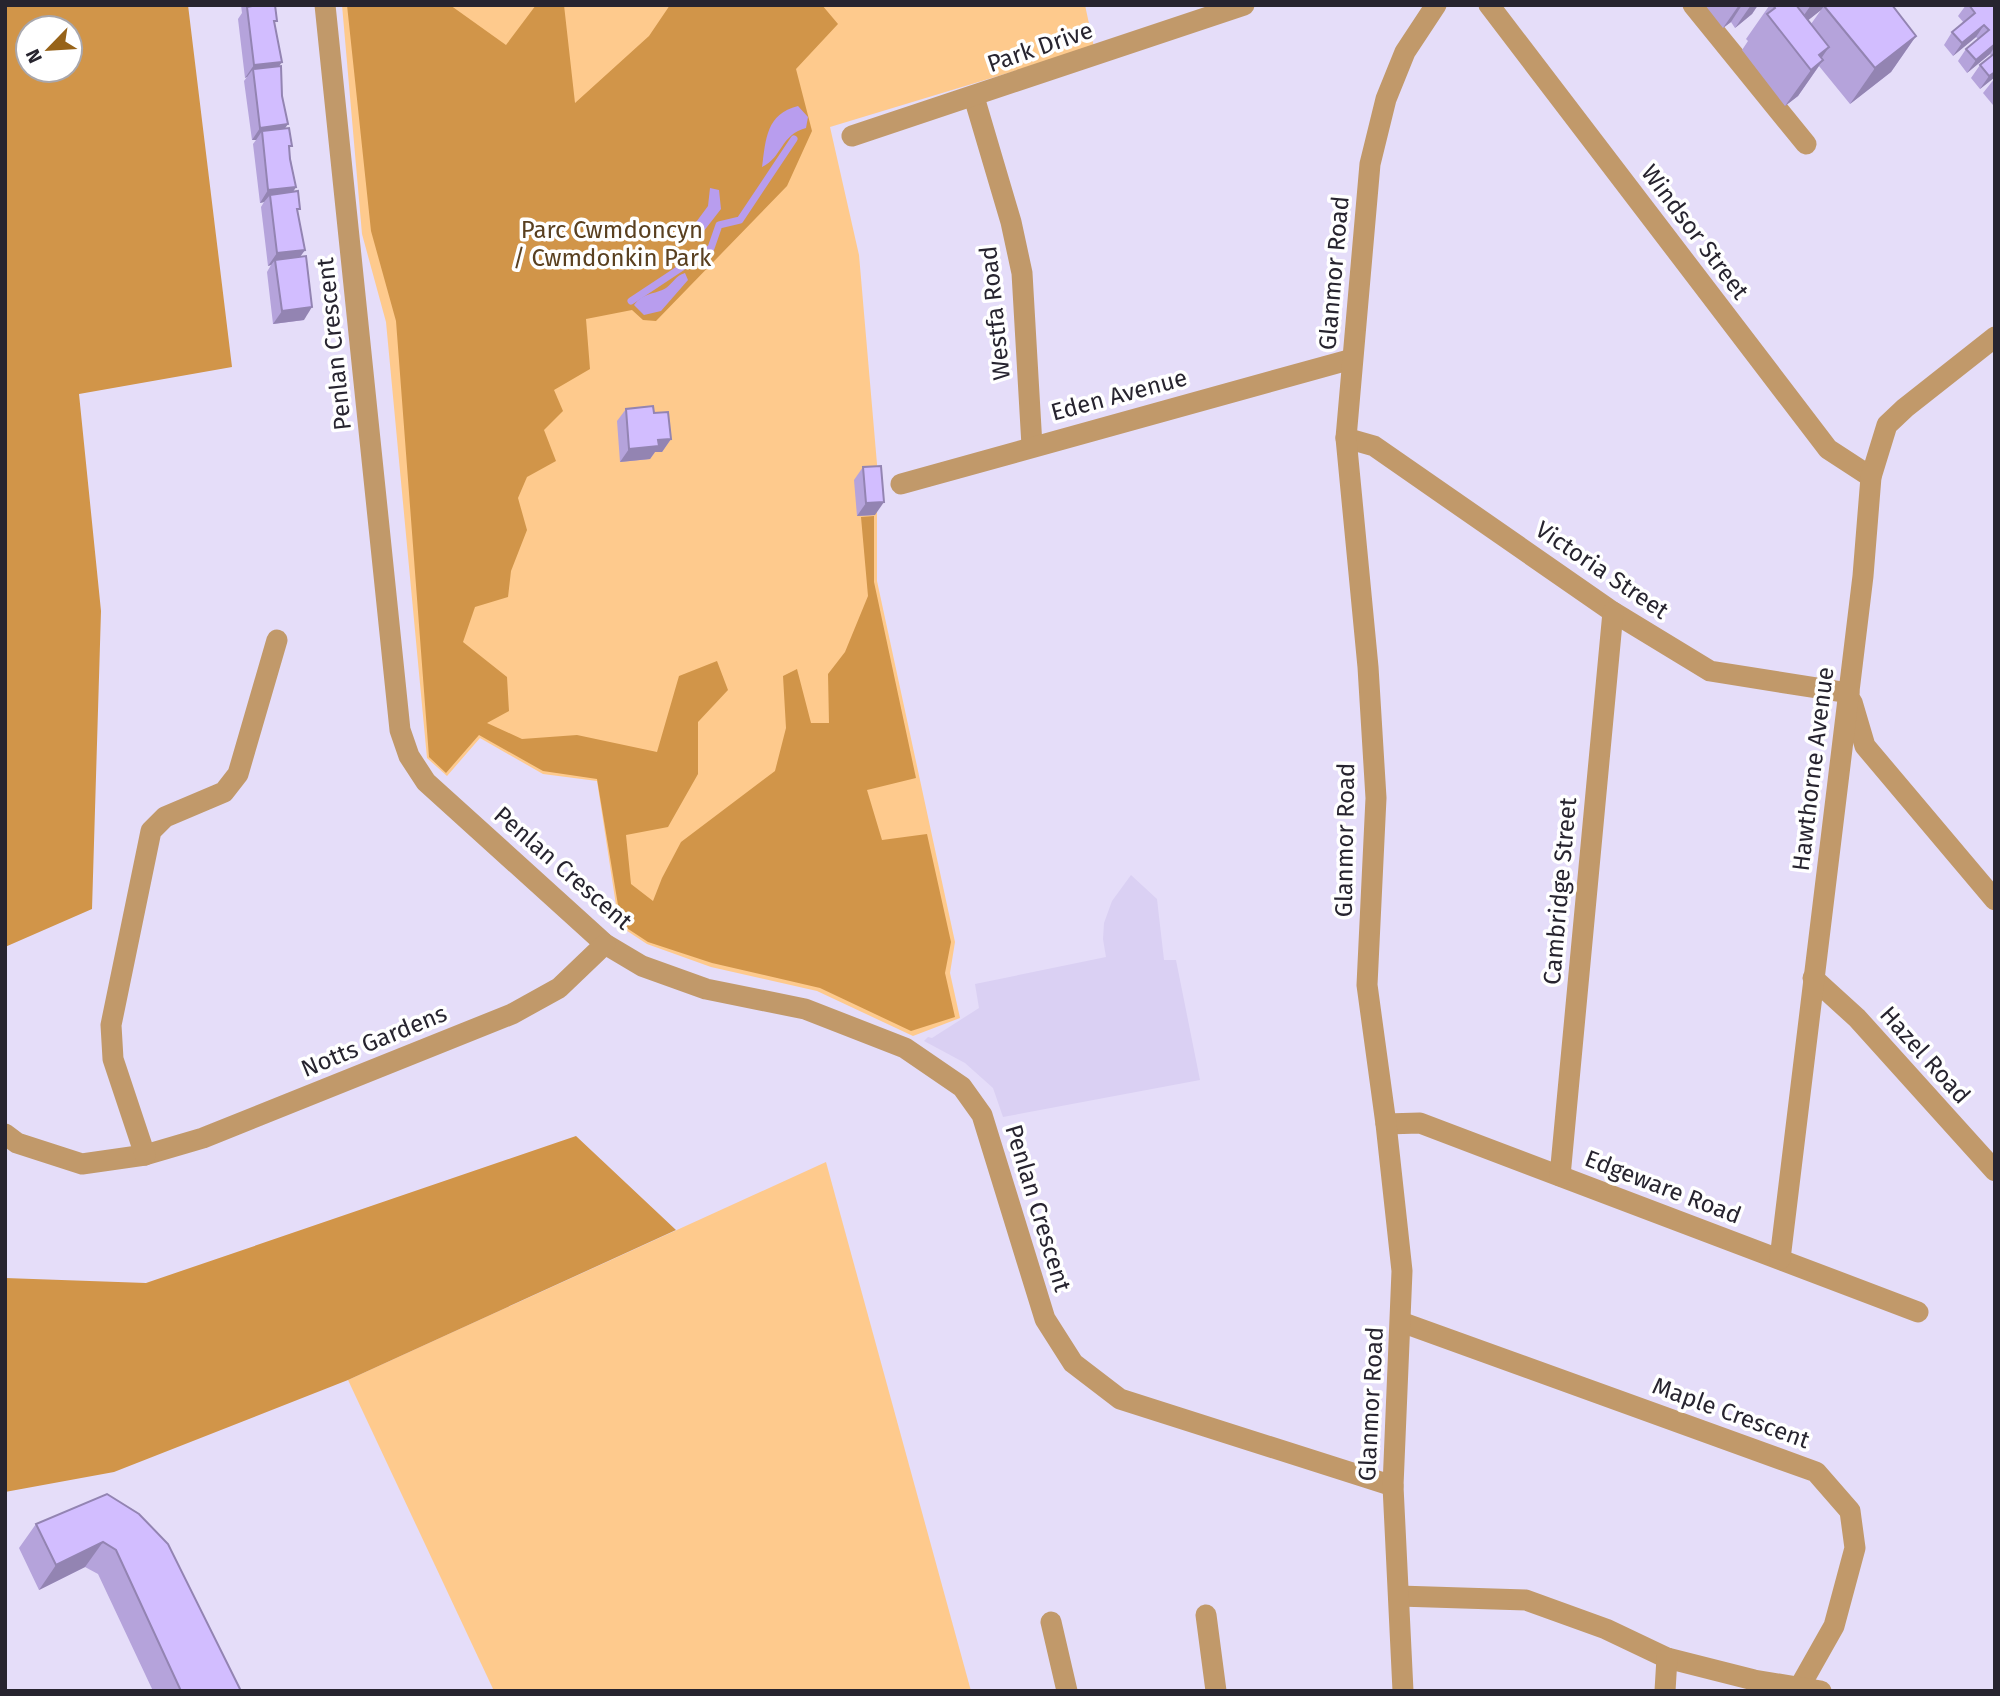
<svg xmlns="http://www.w3.org/2000/svg" width="2000" height="1696" font-family="'Fira Sans',sans-serif">
  <style>
    .built { fill: #dad0f3 }
    .green { fill: #feca8d }
    .forest { fill: #d19549; fill-rule: evenodd }
    .water { fill: #b89dee }
    .lines { fill: none; stroke-linecap: round; stroke-linejoin: round }
    .stream { stroke: #b89dee; stroke-width: 7 }
    .minor { stroke: #c1996a; stroke-width: 21 }
    .wall { fill: #b5a3db; fill-rule: evenodd }
    .shaded-wall { fill: #9384b2 }
    .building { fill: #d2bdff; stroke: #9384b2; stroke-width: 2 }
    .labels { text-anchor: middle; stroke-width: 7; stroke-linejoin: round; paint-order: stroke }
    .street-label { font-size: 24px; fill: #27242f; stroke: #fff }
    .park-label { font-size: 24px; fill: #5a4020; stroke: #fff }
  </style>
  <rect width="100%" height="100%" fill="#e5ddf9"/>
  <polygon class="built" points="1131,875 1157,899 1164,960 1176,960 1200,1080 1003,1117 993,1088 965,1063 924,1041 928,1037 932,1038 979,1008 975,984 1106,957 1103,939 1104,923 1112,901"/>
  <g class="green">
    <polygon points="342,5 1085,5 1094,47 830,127 859,255 877,464 877,581 955,942 950,973 960,1018 913,1036 817,991 711,967 647,944 606,917 616,905 597,781 543,774 480,738 447,776 427,758 386,322 362,234"/>
    <polygon points="826,1162 971,1691 494,1691 348,1380"/>
  </g>
  <g class="forest">
    <path d="M5,5H188L232,367L79,394L101,611L92,909L5,947ZM28,28H70V70H28Z"/>
    <polygon points="347,5 450,5 506,45 536,5 564,5 575,103 649,36 670,5 822,5 838,24 796,69 812,131 787,186 656,321 643,320 632,310 586,319 590,369 554,390 563,411 544,430 556,461 527,477 518,498 527,530 511,571 508,597 475,607 463,642 507,677 509,711 487,723 522,739 577,735 657,752 679,676 717,661 728,690 698,722 698,774 668,827 626,835 631,884 653,901 662,878 681,842 775,771 786,728 783,676 797,669 811,723 829,723 828,674 845,652 868,596 861,517 874,516 874,582 916,778 867,790 882,840 927,834 951,942 945,973 955,1017 911,1031 820,988 712,963 648,942 610,917 618,905 597,779 543,771 479,735 446,773 429,757 396,321 371,231"/>
    <polygon points="576,1136 676,1230 348,1380 114,1472 5,1492 5,1278 146,1283"/>
  </g>
  <g class="water">
    <path d="M798,106L808,117L806,128C780,135 783,157 762,167C766,139 766,114 798,106Z"/>
    <polygon points="710,188 719,190 721,209 700,236 691,229 708,206"/>
    <path d="M685,273L688,280L661,311L644,315L634,305C644,292 654,295 666,288C674,282 675,276 685,273Z"/>
  </g>
  <g class="lines">
    <polyline class="stream" points="631,301 711,248 719,225 740,220 794,139"/>
    <g class="minor">
      <polyline points="325,5 400,730 409,756 426,782 605,944 642,966 706,989 805,1009 905,1048 962,1087 982,1115 1045,1319 1073,1363 1120,1399 1393,1486"/>
      <polyline points="1489,5 1828,449 1871,477"/>
      <polyline points="1693,5 1806,144"/>
      <polyline points="974,97 1011,222 1022,273 1032,446"/>
      <polyline points="852,136 1244,5"/>
      <polyline points="1346,438 1374,446 1613,612 1710,671 1849,693"/>
      <polyline points="901,484 1352,359"/>
      <polyline points="1852,702 1865,746 1995,900"/>
      <polyline points="1813,978 1857,1018 1995,1171"/>
      <polyline points="1386,1124 1420,1123 1918,1312"/>
      <polyline points="5,1134 17,1143 82,1164 145,1155 203,1138 512,1014 559,988 605,944"/>
      <polyline points="145,1155 113,1059 111,1025 151,831 165,817 224,792 238,774 277,640"/>
      <polyline points="1560,1176 1613,612"/>
      <polyline points="1780,1259 1863,576 1871,477 1887,425 1905,408 1995,337"/>
      <polyline points="1401,1322 1816,1472 1850,1511 1855,1548 1834,1626 1799,1688"/>
      <polyline points="1399,1596 1526,1600 1606,1629 1667,1658 1754,1680 1821,1691"/>
      <polyline points="1206,1615 1216,1691"/>
      <polyline points="1051,1622 1067,1691"/>
      <polyline points="1403,1691 1393,1486 1402,1271 1386,1124 1367,985 1376,798 1368,667 1346,438 1370,164 1386,99 1405,52 1436,5"/>
      <polyline points="1665,1691 1667,1658"/>
    </g>
  </g>
  <g class="wall">
    <polygon points="241,5 275,5 275,25 285,129 296,187 293,192 305,250 300,257 304,320 273,324 267,272 271,265 268,266 261,207 264,202 260,203 253,144 256,140 252,140 244,81 247,77 245,78 238,19 242,13"/>
    <polygon points="1705,5 1758,5 1752,14 1735,28 1731,22 1723,28"/>
    <path d="M1768,5H1892L1916,36L1891,72L1850,104L1819,66L1798,96L1785,106L1742,50L1748,41L1746,39L1769,6ZM1821,10L1811,24L1808,20Z"/>
    <polygon points="1966,5 1995,5 1995,77 1980,89 1971,78 1980,65 1991,56 1990,54 1967,73 1958,61 1966,49 1978,39 1976,37 1953,56 1944,45 1952,32 1964,23 1958,16"/>
    <polygon points="1995,78 1995,104 1993,105 1983,93"/>
    <polygon points="626,409 654,413 671,439 662,452 655,452 650,459 620,462 617,421"/>
    <polygon points="863,467 875,515 857,516 854,480"/>
    <polygon points="107,1494 241,1691 153,1691 98,1574 85,1567 39,1590 19,1548 36,1524"/>
  </g>
  <g class="shaded-wall">
    <polygon points="1739,5 1742,5 1731,22 1723,28"/>
    <polygon points="1751,5 1758,5 1752,14 1735,28"/>
    <polygon points="1811,5 1827,5 1824,6 1821,10 1791,34"/>
    <polygon points="1984,25 1976,37 1953,56 1962,43"/>
    <polygon points="1916,36 1891,72 1850,104 1875,68"/>
    <polygon points="1995,44 1995,46 1990,54 1967,73 1976,60"/>
    <polygon points="1829,47 1816,66 1823,60 1798,96 1785,106 1811,70 1819,55"/>
    <polygon points="282,62 273,75 253,69 247,77 245,78 254,65"/>
    <polygon points="1995,72 1995,77 1980,89 1989,76"/>
    <polygon points="288,124 279,137 262,131 256,140 252,140 260,128"/>
    <polygon points="296,187 288,199 270,195 264,202 260,203 268,190"/>
    <polygon points="305,250 296,262 275,260 271,265 268,266 277,253"/>
    <polygon points="312,307 304,320 273,324 282,311"/>
    <polygon points="671,439 662,452 655,452 650,459 620,462 629,449 658,440"/>
    <polygon points="884,502 875,515 857,516 866,503"/>
    <polygon points="103,1542 85,1567 39,1590 56,1565"/>
  </g>
  <g class="building">
    <polygon points="257,5 275,5 277,21 274,21 282,62 254,65 247,7"/>
    <polygon points="1773,5 1796,5 1829,47 1819,55 1823,60 1811,70 1767,14 1775,8"/>
    <polygon points="1825,5 1892,5 1916,36 1875,68 1824,6"/>
    <polygon points="1969,5 1995,5 1995,44 1976,60 1966,49 1989,30 1984,25 1962,43 1952,32 1975,13"/>
    <polygon points="1995,53 1995,72 1989,76 1980,65"/>
    <polygon points="281,66 282,96 288,124 260,128 253,69"/>
    <polygon points="289,128 292,146 289,146 290,159 296,187 268,190 262,131"/>
    <polygon points="298,191 300,209 297,209 305,250 277,253 270,195"/>
    <polygon points="306,256 312,307 282,311 275,260"/>
    <polygon points="653,406 654,413 668,412 671,439 658,440 659,446 629,449 626,409"/>
    <polygon points="881,466 884,502 866,503 863,467"/>
    <polygon points="107,1494 139,1514 168,1544 241,1691 181,1691 116,1550 103,1542 56,1565 36,1524"/>
  </g>
  <g class="labels">
    <g class="street-label">
      <text transform="translate(1040 47) rotate(-19)" y="8">Park Drive</text>
      <text transform="translate(1695 232) rotate(53)" y="8">Windsor Street</text>
      <text transform="translate(1334 273) rotate(-85)" y="8">Glanmor Road</text>
      <text transform="translate(995 313) rotate(-96)" y="8">Westfa Road</text>
      <text transform="translate(334 344) rotate(-96)" y="8">Penlan Crescent</text>
      <text transform="translate(1119 395) rotate(-15)" y="8">Eden Avenue</text>
      <text transform="translate(1602 570) rotate(34)" y="8">Victoria Street</text>
      <text transform="translate(1813 769) rotate(-83)" y="8">Hawthorne Avenue</text>
      <text transform="translate(1345 840) rotate(-89)" y="8">Glanmor Road</text>
      <text transform="translate(563 868) rotate(41)" y="8">Penlan Crescent</text>
      <text transform="translate(1560 891) rotate(-85)" y="8">Cambridge Street</text>
      <text transform="translate(374 1041) rotate(-22)" y="8">Notts Gardens</text>
      <text transform="translate(1925 1055) rotate(48)" y="8">Hazel Road</text>
      <text transform="translate(1663 1187) rotate(21)" y="8">Edgeware Road</text>
      <text transform="translate(1038 1208) rotate(73)" y="8">Penlan Crescent</text>
      <text transform="translate(1371 1404) rotate(-87)" y="8">Glanmor Road</text>
      <text transform="translate(1731 1413) rotate(20)" y="8">Maple Crescent</text>
    </g>
    <g class="park-label">
      <text x="612" y="238">Parc Cwmdoncyn<tspan x="612" dy="28">/ Cwmdonkin Park</tspan></text>
    </g>
  </g>
  <rect width="2000" height="1696" fill="none" stroke="#27242f" stroke-width="14"/>
  <g transform="translate(49 49) rotate(245)"><circle r="33" fill="#ffffff" stroke="#a9a7ac" stroke-width="2"/>
  <path d="M0-5L12 26L0 18L-12 26Z" fill="#976319"/>
  <text y="-10" font-size="19" font-weight="bold" text-anchor="middle" fill="#27242f">N</text>
  </g>
</svg>
